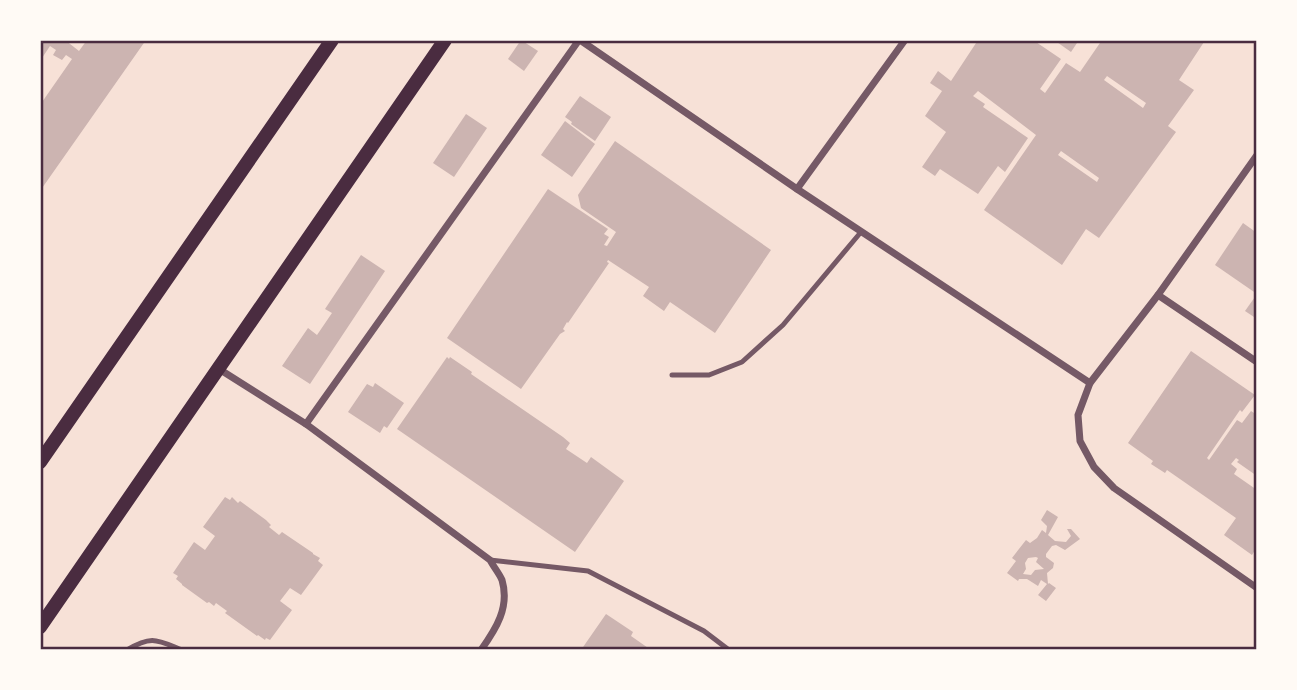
<svg xmlns="http://www.w3.org/2000/svg" width="1297" height="690" font-family="'Space Grotesk',sans-serif">
  <style>
    .building { fill: #ccb4b1; fill-rule: evenodd }
    .lines { fill: none; stroke-linecap: round; stroke-linejoin: round }
    .service { stroke: #755966; stroke-width: 5 }
    .minor { stroke: #755966; stroke-width: 7 }
    .secondary { stroke: #4a2c40; stroke-width: 14 }
    .neatline { fill: none; stroke: #4a2c40; stroke-width: 2.5 }
  </style>
  <rect width="100%" height="100%" fill="#f7e1d7"/>
  <g class="building">
    <polygon points="40,40 65,40 79,51 87,40 146,40 40,191 40,105 72,59 66,55 62,60 53,55 56,50 50,46 40,61"/>
    <polygon points="521,40 538,51 524,71 508,59"/>
    <path d="M978,40H1033L1061,59L1040,89L1045,93L1066,63L1080,72L1102,40H1200L1204,42L1179,80L1194,90L1168,126L1176,132L1099,238L1086,229L1062,265L984,210L1036,135L978,91L973,96L985,104L983,107L1028,138L1005,172L998,166L978,194L940,169L935,176L922,167L946,132L925,116L942,91L930,83L938,71L951,81ZM1107,76L1146,103L1143,108L1104,80ZM1061,151L1099,178L1097,182L1058,155Z"/>
    <polygon points="1054,40 1079,40 1071,52"/>
    <polygon points="580,96 611,117 595,141 571,124 572,122 565,117"/>
    <polygon points="466,114 487,128 454,177 433,163"/>
    <polygon points="565,121 595,144 572,177 541,155"/>
    <polygon points="615,141 771,250 715,333 670,302 664,311 643,296 649,287 608,260 607,262 609,263 568,323 567,322 563,329 565,331 560,334 521,389 447,338 548,189 608,229 604,234 609,237 604,245 607,246 616,232 581,208 578,195"/>
    <polygon points="1243,223 1257,233 1257,294 1215,265"/>
    <polygon points="361,255 385,271 310,384 282,366 308,328 317,335 332,313 325,309"/>
    <polygon points="1257,294 1257,319 1245,311"/>
    <polygon points="1191,351 1255,395 1242,412 1240,410 1207,458 1209,460 1237,420 1242,423 1251,411 1257,415 1257,476 1237,462 1239,460 1236,458 1231,464 1237,469 1234,474 1257,490 1257,547 1252,555 1224,535 1236,518 1167,470 1165,473 1151,464 1153,461 1128,443"/>
    <polygon points="447,357 449,359 450,357 472,372 471,374 563,437 570,443 566,449 587,463 591,457 624,481 575,552 397,429"/>
    <polygon points="375,383 404,403 387,428 384,426 380,433 348,412 367,384 373,387"/>
    <polygon points="225,497 230,500 232,497 238,503 240,501 266,520 271,525 269,527 279,535 282,532 313,553 313,554 320,558 318,561 323,565 301,595 290,588 280,601 292,610 270,640 266,638 265,640 258,635 257,636 225,613 227,611 216,603 214,606 209,602 207,603 182,585 182,584 176,579 178,576 173,573 194,542 205,550 215,536 203,527"/>
    <path d="M1047,510L1058,517L1048,535L1055,541L1066,542L1071,536L1067,529H1071L1080,539L1065,550L1056,545L1052,546L1046,554V557L1054,563L1053,568L1047,573L1048,584L1049,583L1056,588L1046,601L1038,595L1047,584L1041,580L1038,586L1027,579H1019L1018,581L1007,573L1016,561L1012,558L1026,540L1030,543L1037,538L1042,530L1046,533L1047,526L1041,520ZM1036,557L1038,558L1036,562L1044,569L1035,570L1031,575L1023,574L1026,569L1025,563L1028,558Z"/>
    <polygon points="606,614 633,632 631,636 651,650 581,650"/>
  </g>
  <g class="lines">
    <g class="service">
      <polyline points="672,375 709,375 742,362 783,325 861,232"/>
      <polyline points="490,560 588,571 704,631 729,650"/>
      <path d="M127,650C152,635 157,640 182,650"/>
    </g>
    <g class="minor">
      <polyline points="580,40 797,189 1090,383"/>
      <polyline points="1257,155 1158,295 1090,383 1078,415 1080,441 1094,467 1114,488 1257,588"/>
      <polyline points="797,189 905,40"/>
      <polyline points="1158,295 1257,362"/>
      <path d="M219,369L306,424L490,560C493,566 499,573 502,580C510,607 496,629 481,650"/>
      <polyline points="306,424 579,40"/>
    </g>
    <g class="secondary">
      <polyline points="40,462 332,40"/>
      <polyline points="40,627 445,40"/>
    </g>
  </g>
  <rect width="1297" height="690" fill="none" stroke="#fffaf5" stroke-width="84"/>
  <rect x="42" y="42" width="1213" height="606" class="neatline"/>
</svg>
